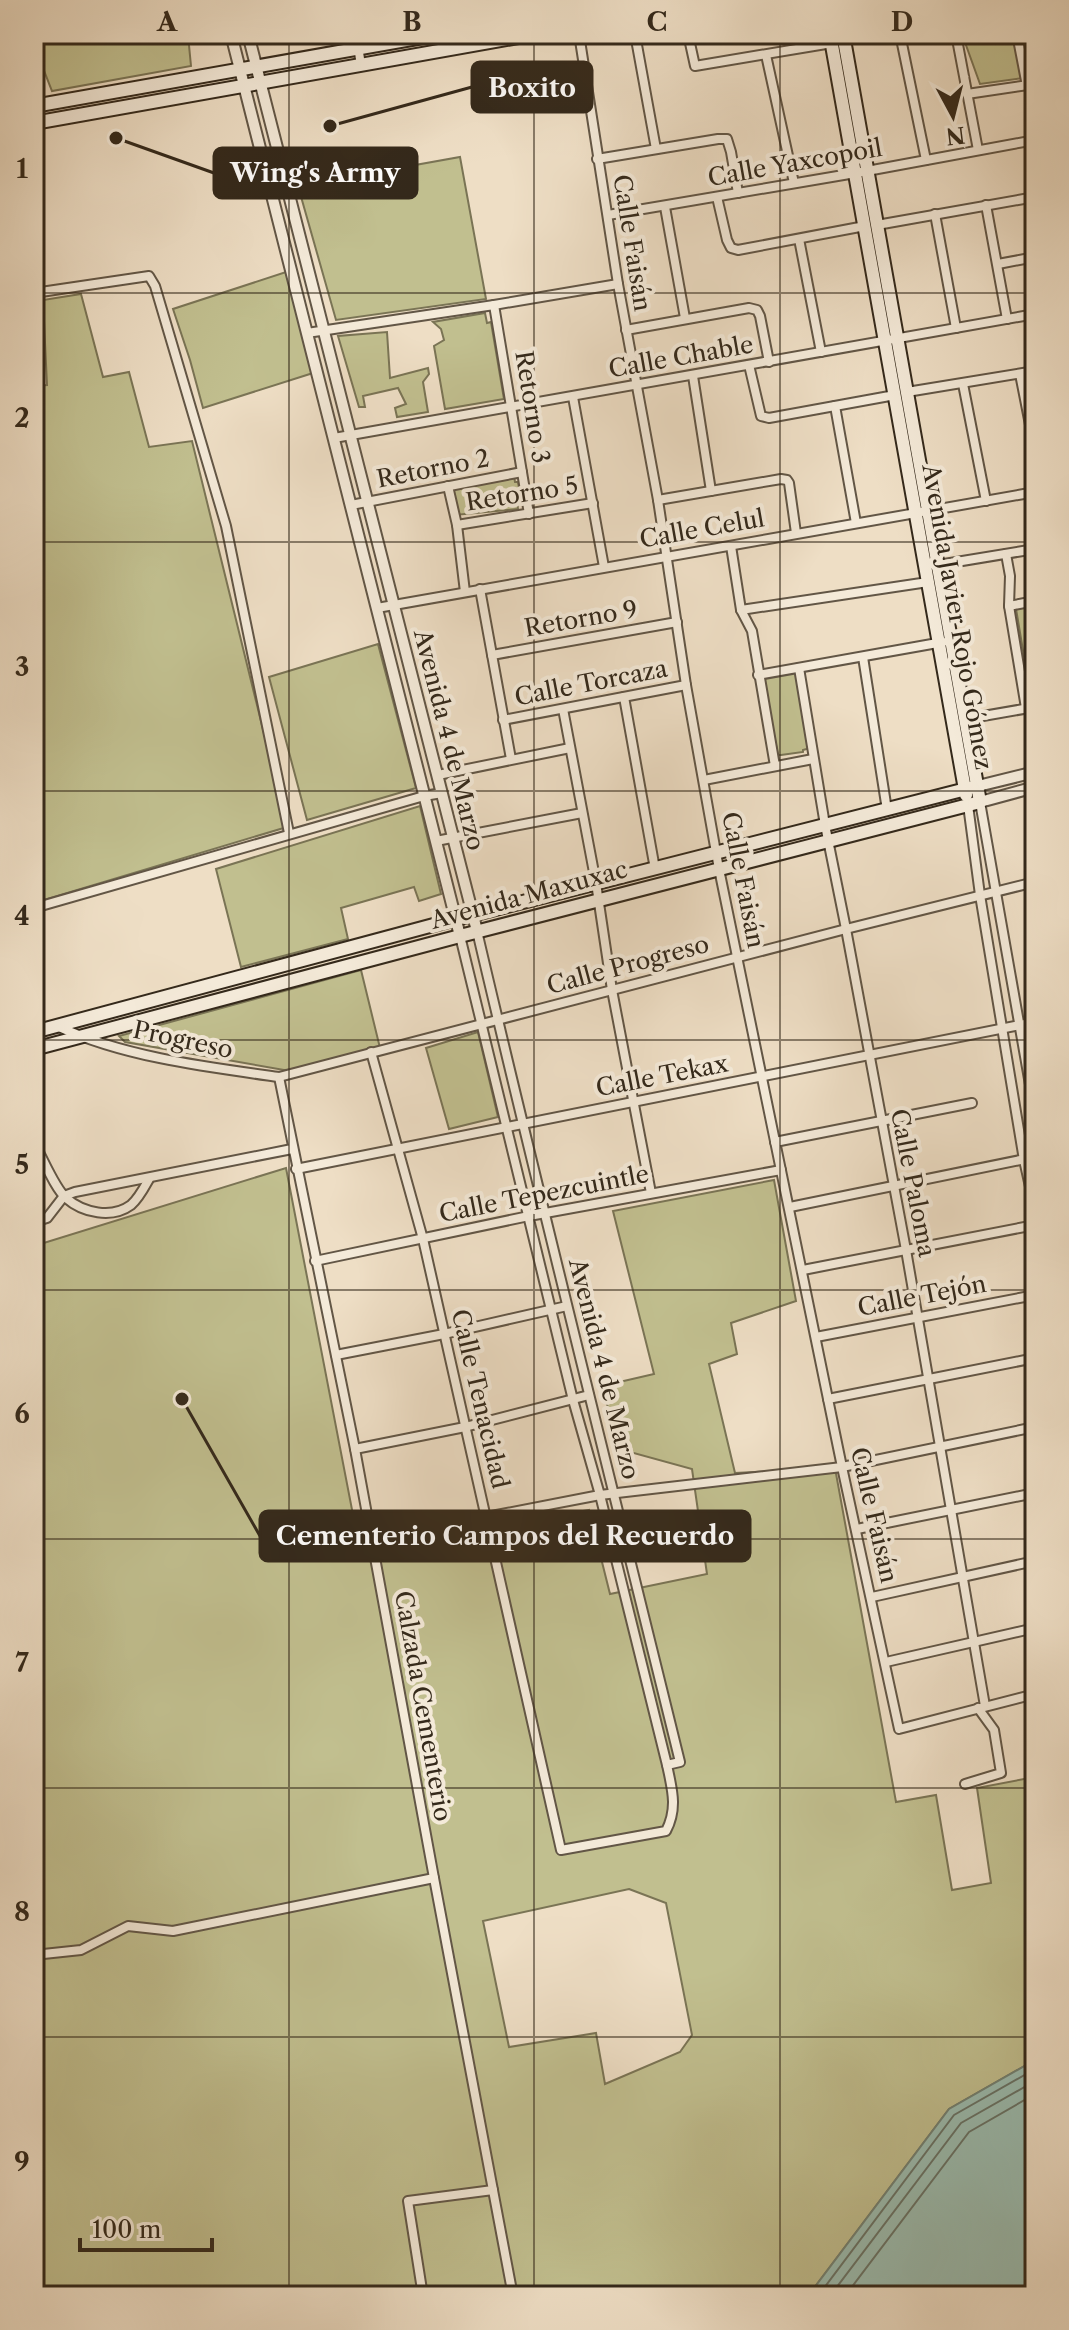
<svg xmlns="http://www.w3.org/2000/svg" width="1069" height="2330" font-family="'Libre Caslon Text',serif">
  <style>
    .green { fill: #c1bf8f; stroke: #7a7455; stroke-width: 2; fill-rule: evenodd }
    .water { fill: #9abcb0; stroke: #718174; stroke-width: 2 }
    .lines { fill: none; stroke-linecap: round; stroke-linejoin: round }
    .shore { stroke: #677266; stroke-width: 2 }
    .minor-casing { stroke: #625646; stroke-width: 12 }
    .tertiary-casing { stroke: #625646; stroke-width: 14 }
    .secondary-casing { stroke: #34291b; stroke-width: 16 }
    .minor { stroke: #f4ead9; stroke-width: 8 }
    .tertiary { stroke: #f4ead9; stroke-width: 10 }
    .secondary { stroke: #f4ead9; stroke-width: 12 }
    .grid { fill: none; stroke: #34291b; stroke-width: 2; stroke-opacity: 0.55 }
    .labels { text-anchor: middle; stroke-width: 8; stroke-linejoin: round; paint-order: stroke }
    .street-label { font-size: 24px; fill: #34291b; stroke: #f4ead9 }
    .leader { fill: none; stroke: #34291b; stroke-width: 3 }
    .callout-dot { fill: #34291b; stroke: #f4ead9; stroke-width: 3 }
    .callout { fill: #34291b; stroke: #34291b; stroke-width: 3 }
    .callout-label { font-size: 26px; text-anchor: middle; font-weight: bold; fill: #fff }
    .neatline { fill: none; stroke: #34291b; stroke-width: 3 }
    .grid-label { font-size: 26px; text-anchor: middle; font-weight: bold; fill: #34291b }
  </style>
  <rect width="100%" height="100%" fill="#eedec5"/>
  <filter id="stains"><feTurbulence type="fractalNoise" baseFrequency=".0025" numOctaves="4"/><feColorMatrix values="0 0 0 0 .2 0 0 0 0 .09 0 0 0 0 .02 0 0 0 .5 -.17"/></filter>
  <radialGradient id="worn" r=".72"><stop offset=".6" stop-color="#630" stop-opacity="0"/><stop offset="1" stop-color="#630" stop-opacity=".3"/></radialGradient>
  <g class="green">
    <polygon points="34,34 190,34 188,35 191,66 52,91 34,45"/>
    <polygon points="962,34 1015,34 1023,78 980,84"/>
    <polygon points="460,157 486,299 336,320 298,186"/>
    <polygon points="286,272 313,373 203,408 190,360 173,309"/>
    <polygon points="81,294 103,377 129,372 149,447 192,441 287,827 34,903 34,386 47,385 43,300"/>
    <polygon points="485,313 487,323 491,322 504,399 445,409 434,346 444,340 441,329 433,322"/>
    <polygon points="387,332 390,378 428,368 429,374 423,382 428,412 397,417 395,408 406,404 398,388 363,396 365,407 359,407 338,336"/>
    <polygon points="514,476 515,482 518,482 521,500 517,501 518,509 455,515 451,485"/>
    <polygon points="1035,606 1035,704 1032,704 1016,609"/>
    <polygon points="378,644 416,788 307,820 269,677"/>
    <polygon points="796,670 810,748 803,750 803,752 781,755 778,755 762,675"/>
    <polygon points="420,806 441,894 419,901 414,887 341,908 348,939 241,967 216,869"/>
    <polygon points="361,970 380,1048 303,1069 284,1070 125,1042 119,1036"/>
    <polygon points="478,1032 498,1117 449,1129 426,1048"/>
    <path d="M286,1168L360,1551L589,1510L610,1594L707,1574L692,1469L619,1449L602,1386L654,1374L613,1211L774,1180L796,1301L731,1323L737,1354L709,1364L735,1473L835,1468L896,1802L936,1795L952,1890L991,1883L977,1788L1035,1777V2060L949,2109L808,2296H34V1246ZM629,1889L666,1903L692,2035L680,2052L605,2084L596,2033L509,2047L483,1921Z"/>
  </g>
  <polygon class="water" points="1035,2060 1035,2296 808,2296 949,2109"/>
  <g class="lines">
    <g class="shore">
      <polyline points="818,2296 954,2115 1035,2069"/>
      <polyline points="830,2296 961,2123 1035,2081"/>
      <polyline points="845,2296 969,2132 1035,2094"/>
    </g>
    <g class="minor-casing">
      <g id="minor">
        <polyline points="356,34 361,65"/>
        <polyline points="579,34 618,284 658,500 686,685 719,869 842,1467 899,1729 1035,1694"/>
        <polyline points="635,34 656,149"/>
        <polyline points="688,34 695,66 832,43"/>
        <polyline points="900,34 926,160"/>
        <polyline points="956,34 978,150"/>
        <polyline points="1017,34 1027,86"/>
        <polyline points="844,39 869,34"/>
        <polyline points="766,55 794,183"/>
        <polyline points="967,94 1035,84"/>
        <polyline points="597,159 718,139 727,139 731,152 738,193"/>
        <polyline points="717,197 727,240 731,248 738,250 865,226"/>
        <polyline points="986,205 1007,319"/>
        <polyline points="665,207 685,318"/>
        <polyline points="935,214 956,328"/>
        <polyline points="608,215 867,171 1035,140"/>
        <polyline points="877,225 1035,197"/>
        <polyline points="799,239 821,352"/>
        <polyline points="998,264 1035,257"/>
        <polyline points="34,293 149,276 155,286 226,526 289,833"/>
        <polyline points="494,305 529,514"/>
        <polyline points="626,330 749,308 757,310 760,316 769,362"/>
        <polyline points="307,333 494,305 618,284"/>
        <polyline points="749,365 761,416 769,418 895,395"/>
        <polyline points="1020,374 1035,450"/>
        <polyline points="693,376 711,491"/>
        <polyline points="963,384 986,501"/>
        <polyline points="907,392 1035,371"/>
        <polyline points="573,397 604,567"/>
        <polyline points="835,406 856,523"/>
        <polyline points="334,438 1035,314"/>
        <polyline points="448,486 457,525 465,592"/>
        <polyline points="658,500 781,479 787,480 789,483 796,533"/>
        <polyline points="351,505 522,472"/>
        <polyline points="457,525 593,503"/>
        <polyline points="731,546 741,610 752,631 775,766"/>
        <polyline points="1006,554 1010,576 1009,606 1026,708"/>
        <polyline points="938,565 1035,549"/>
        <polyline points="480,589 511,759"/>
        <polyline points="1009,606 1035,601"/>
        <polyline points="377,608 1035,492"/>
        <polyline points="741,610 928,582"/>
        <polyline points="492,655 677,622"/>
        <polyline points="863,657 887,810"/>
        <polyline points="799,668 825,825 846,929 906,1250 985,1706"/>
        <polyline points="758,675 943,642"/>
        <polyline points="624,697 655,869"/>
        <polyline points="563,709 596,883 612,990 651,1193"/>
        <polyline points="966,719 1035,707"/>
        <polyline points="503,720 686,685"/>
        <polyline points="438,775 570,748"/>
        <polyline points="704,780 813,759"/>
        <polyline points="980,802 1035,1113"/>
        <polyline points="968,805 980,895 1024,1160 1035,1209"/>
        <polyline points="436,841 582,813"/>
        <polyline points="34,908 424,796 442,793"/>
        <path d="M460,936L573,1400L600,1495L667,1765L680,1762C612,1485 542,1209 477,931"/>
        <path d="M57,1026C124,1057 206,1067 279,1077L846,929L1035,882"/>
        <path d="M371,1052L423,1239L561,1850L666,1831C678,1808 672,1789 667,1765"/>
        <polyline points="279,1077 355,1449 434,1878 513,2296"/>
        <polyline points="775,1142 972,1103"/>
        <path d="M34,1143C43,1158 54,1187 66,1198C83,1213 112,1219 131,1205C139,1198 144,1188 149,1179"/>
        <polyline points="296,1169 1035,1022"/>
        <polyline points="64,1196 75,1192 292,1149"/>
        <polyline points="790,1207 1035,1157"/>
        <polyline points="34,1222 47,1218 64,1196"/>
        <polyline points="315,1261 529,1216 781,1170"/>
        <polyline points="803,1270 1035,1225"/>
        <polyline points="816,1337 1035,1295"/>
        <polyline points="336,1355 444,1334 567,1306"/>
        <polyline points="828,1399 1035,1358"/>
        <polyline points="355,1449 465,1427 589,1395"/>
        <polyline points="486,1517 600,1495 842,1467 1035,1427"/>
        <polyline points="857,1529 1035,1493"/>
        <polyline points="872,1597 1035,1561"/>
        <polyline points="886,1662 1035,1628"/>
        <polyline points="965,1784 1001,1773 994,1730 978,1708"/>
        <polyline points="34,1955 81,1950 128,1926 173,1931 434,1878"/>
        <polyline points="423,2296 408,2201 493,2190"/>
      </g>
    </g>
    <g class="tertiary-casing">
      <g id="tertiary">
        <polyline points="231,34 460,936"/>
        <polyline points="248,34 477,931"/>
        <polyline points="978,786 1035,772"/>
        <polyline points="980,802 1035,787"/>
      </g>
    </g>
    <g class="secondary-casing">
      <g id="secondary">
        <polyline points="830,34 966,795"/>
        <polyline points="34,106 440,34"/>
        <polyline points="34,123 535,34"/>
        <polyline points="34,1032 456,919 978,786"/>
        <polyline points="34,1049 460,936 980,802 843,34"/>
      </g>
    </g>
    <use href="#minor" class="minor"/>
    <use href="#tertiary" class="tertiary"/>
    <use href="#secondary" class="secondary"/>
  </g>
  <path class="grid" d="M289,34V2296M534,34V2296M780,34V2296M34,293H1035M34,542H1035M34,791H1035M34,1040H1035M34,1290H1035M34,1539H1035M34,1788H1035M34,2037H1035"/>
  <g class="labels">
    <g class="street-label">
      <text transform="translate(795 163) rotate(-10)" y="8">Calle Yaxcopoil</text>
      <text transform="translate(632 243) rotate(81)" y="8">Calle Faisán</text>
      <text transform="translate(681 357) rotate(-10)" y="8">Calle Chable</text>
      <text transform="translate(532 407) rotate(81)" y="8">Retorno 3</text>
      <text transform="translate(433 469) rotate(-11)" y="8">Retorno 2</text>
      <text transform="translate(522 494) rotate(-9)" y="8">Retorno 5</text>
      <text transform="translate(702 529) rotate(-10)" y="8">Calle Celul</text>
      <text transform="translate(957 617) rotate(80)" y="8">Avenida Javier Rojo Gómez</text>
      <text transform="translate(581 619) rotate(-10)" y="8">Retorno 9</text>
      <text transform="translate(591 683) rotate(-11)" y="8">Calle Torcaza</text>
      <text transform="translate(449 740) rotate(76)" y="8">Avenida 4 de Marzo</text>
      <text transform="translate(743 880) rotate(79)" y="8">Calle Faisán</text>
      <text transform="translate(529 895) rotate(-15)" y="8">Avenida Maxuxac</text>
      <text transform="translate(628 965) rotate(-15)" y="8">Calle Progreso</text>
      <text transform="translate(183 1040) rotate(12)" y="8">Progreso</text>
      <text transform="translate(662 1076) rotate(-11)" y="8">Calle Tekax</text>
      <text transform="translate(913 1183) rotate(79)" y="8">Calle Paloma</text>
      <text transform="translate(544 1194) rotate(-11)" y="8">Calle Tepezcuintle</text>
      <text transform="translate(922 1296) rotate(-11)" y="8">Calle Tejón</text>
      <text transform="translate(604 1369) rotate(76)" y="8">Avenida 4 de Marzo</text>
      <text transform="translate(480 1399) rotate(77)" y="8">Calle Tenacidad</text>
      <text transform="translate(874 1515) rotate(77)" y="8">Calle Faisán</text>
      <text transform="translate(423 1706) rotate(80)" y="8">Calzada Cementerio</text>
    </g>
  </g>
  <path class="leader" d="M330 126L472 87M116 138L214 173M182 1399L260 1536"/>
  <g class="callout-dot">
    <circle cx="330" cy="126" r="8"/>
    <circle cx="116" cy="138" r="8"/>
    <circle cx="182" cy="1399" r="8"/>
  </g>
  <g class="callout">
    <rect x="472" y="62" width="120" height="50" rx="8"/>
    <rect x="214" y="148" width="203" height="50" rx="8"/>
    <rect x="260" y="1511" width="490" height="50" rx="8"/>
  </g>
  <g class="callout-label">
    <text x="532" y="97">Boxito</text>
    <text x="315" y="182">Wing's Army</text>
    <text x="505" y="1545">Cementerio Campos del Recuerdo</text>
  </g>
  <rect width="1069" height="2330" fill="none" stroke="#eedec5" stroke-width="88"/>
  <g transform="translate(953 116) rotate(173)" stroke="#f4ead9" stroke-width="6" paint-order="stroke">
  <path d="M0-6L14 30L0 20L-14 30Z" fill="#34291b"/>
  <text y="-12" font-size="22" font-weight="bold" text-anchor="middle" fill="#34291b">N</text>
  </g>
  <path d="M80 2238v12h132v-12" fill="none" stroke="#34291b" stroke-width="4"/>
  <text x="92" y="2238" font-size="24" fill="#34291b" stroke="#f4ead9" stroke-width="6" paint-order="stroke">100 m</text>
  <rect x="44" y="44" width="981" height="2242" class="neatline"/>
  <g class="grid-label">
    <text x="167" y="31">A</text>
    <text x="412" y="31">B</text>
    <text x="657" y="31">C</text>
    <text x="902" y="31">D</text>
    <text x="22" y="178">1</text>
    <text x="22" y="427">2</text>
    <text x="22" y="676">3</text>
    <text x="22" y="925">4</text>
    <text x="22" y="1174">5</text>
    <text x="22" y="1423">6</text>
    <text x="22" y="1672">7</text>
    <text x="22" y="1921">8</text>
    <text x="22" y="2171">9</text>
  </g>
  <rect width="100%" height="100%" filter="url(#stains)"/>
  <rect width="100%" height="100%" fill="url(#worn)"/>
</svg>
